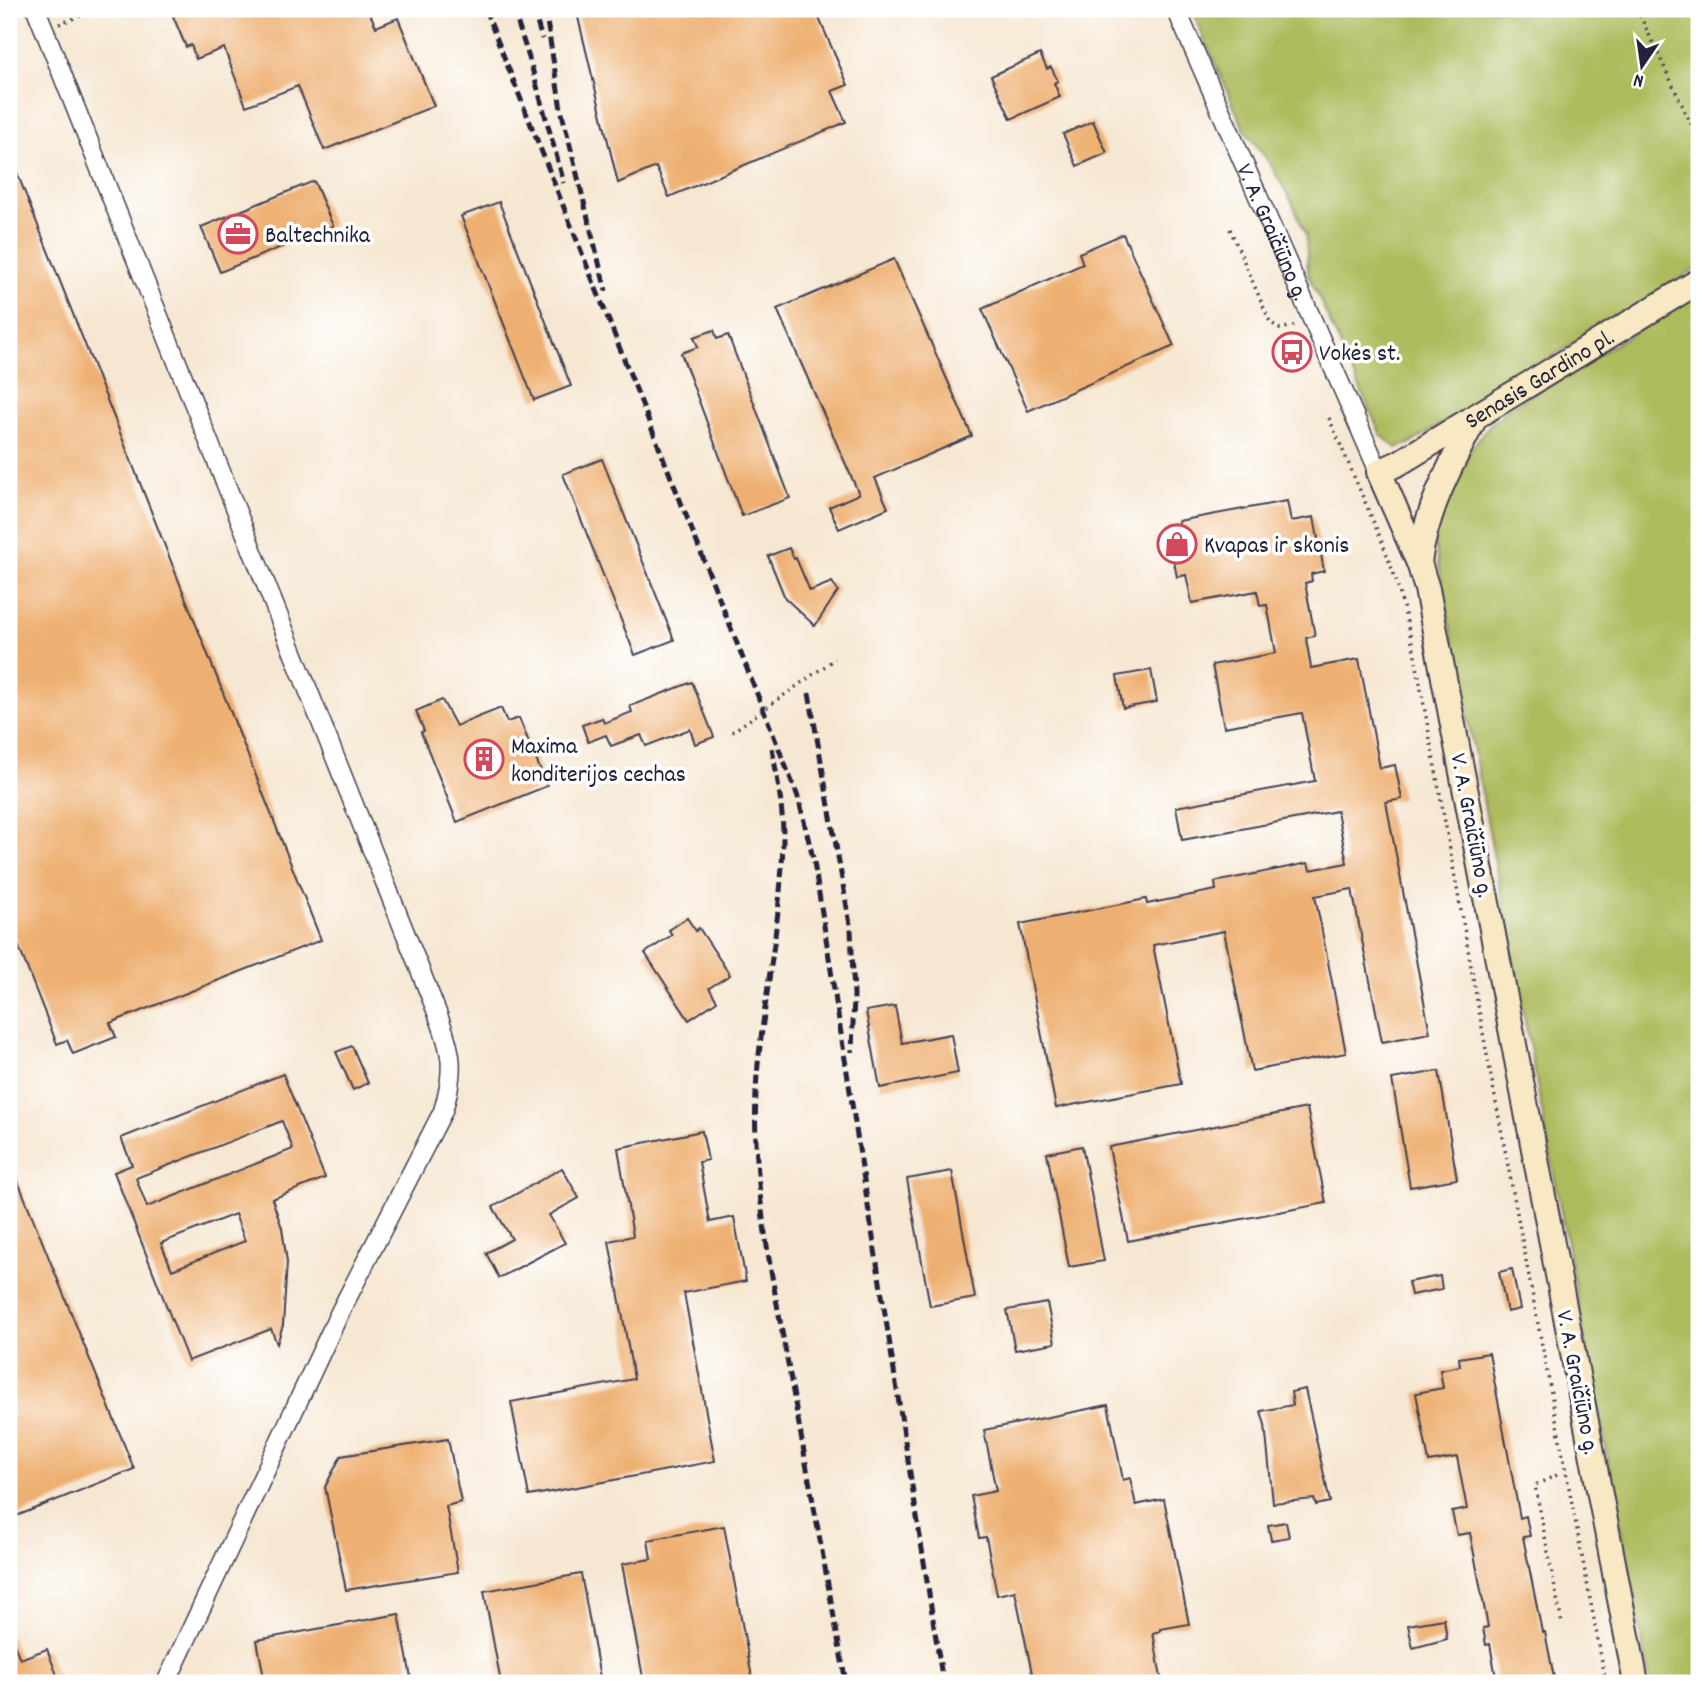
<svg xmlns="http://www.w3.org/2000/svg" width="1708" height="1692" font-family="Dekko,sans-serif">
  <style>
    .green { fill: #aebb5d; stroke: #686e4c; stroke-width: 2 }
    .building { fill: #eeb072; fill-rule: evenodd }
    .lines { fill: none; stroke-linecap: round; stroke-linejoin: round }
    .street-casing { stroke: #424052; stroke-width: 21 }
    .secondary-casing { stroke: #424052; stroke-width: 28 }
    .path { stroke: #424052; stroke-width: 3.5; stroke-dasharray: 2 5; stroke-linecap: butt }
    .street { stroke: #fff; stroke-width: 18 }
    .secondary { stroke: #f8e8c3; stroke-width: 24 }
    .rail { stroke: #22223b; stroke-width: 5; stroke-dasharray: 10 5; stroke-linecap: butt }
    .labels { text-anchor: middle; stroke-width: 7; stroke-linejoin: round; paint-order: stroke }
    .street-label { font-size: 24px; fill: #22223b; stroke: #fff }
    .poi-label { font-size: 24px; fill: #22223b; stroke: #fff; text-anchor: start }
  </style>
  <rect width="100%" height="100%" fill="#fff"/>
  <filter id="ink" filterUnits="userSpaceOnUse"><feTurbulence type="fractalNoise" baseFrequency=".0143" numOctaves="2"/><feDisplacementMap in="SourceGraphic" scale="14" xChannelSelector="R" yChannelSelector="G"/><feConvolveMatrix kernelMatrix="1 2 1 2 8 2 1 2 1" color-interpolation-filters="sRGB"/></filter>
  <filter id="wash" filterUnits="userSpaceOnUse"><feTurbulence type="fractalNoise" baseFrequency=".00686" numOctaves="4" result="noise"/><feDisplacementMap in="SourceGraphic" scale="28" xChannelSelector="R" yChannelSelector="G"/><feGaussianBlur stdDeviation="1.57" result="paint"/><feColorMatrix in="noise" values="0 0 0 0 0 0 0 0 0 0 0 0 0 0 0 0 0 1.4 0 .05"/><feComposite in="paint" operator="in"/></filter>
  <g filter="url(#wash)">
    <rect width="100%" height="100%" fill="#f6e7d2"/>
    <g class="green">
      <polygon points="1191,9 1699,9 1699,267 1409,444 1396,448 1381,435 1308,274 1306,236 1293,204 1269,162 1244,129"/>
      <path d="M1699,294V1683H1650L1434,540C1441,506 1463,458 1484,431C1490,424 1498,418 1504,411Z"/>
    </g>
    <g id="blocks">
      <g class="building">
        <polygon points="170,9 368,9 376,27 398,18 434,106 324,150 298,86 246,106 224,48 196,59 191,45 186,47"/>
        <polygon points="576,9 815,9 848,85 832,91 846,122 669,197 656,167 618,183"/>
        <polygon points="1040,54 1047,69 1051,67 1058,81 1054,83 1060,97 1011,119 991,76"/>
        <polygon points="1093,121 1107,153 1077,166 1063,134"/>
        <polygon points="10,155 321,940 110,1023 116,1037 73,1054 67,1040 57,1044 9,922"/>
        <polygon points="314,181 333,226 220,272 201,227"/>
        <polygon points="499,202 571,386 534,400 461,216"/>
        <polygon points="1123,234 1174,346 1028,411 982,309 1083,264 1079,253"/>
        <polygon points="894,259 972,436 875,478 888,508 839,529 829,507 859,494 777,309"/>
        <polygon points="714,330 717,339 728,335 790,498 742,516 681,353 698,347 694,337"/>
        <polygon points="602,459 674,640 635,655 563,474"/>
        <polygon points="1287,501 1291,521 1314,517 1324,571 1311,574 1312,581 1305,583 1315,636 1306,638 1311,668 1359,659 1380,768 1395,765 1402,799 1386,802 1430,1033 1382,1042 1352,889 1315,896 1346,1053 1252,1071 1224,931 1153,945 1181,1084 1056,1108 1020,924 1146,899 1147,904 1216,890 1215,882 1308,863 1310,870 1347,863 1337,811 1182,840 1176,807 1315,781 1302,713 1224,727 1212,665 1276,653 1267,605 1260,606 1257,591 1192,603 1186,575 1177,577 1167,526 1179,524 1178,521"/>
        <polygon points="789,548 794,559 796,558 810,591 832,582 838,591 815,626 785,598 768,556"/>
        <polygon points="1151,670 1157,702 1123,708 1117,676"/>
        <polygon points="692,682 714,737 695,744 690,729 646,746 641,735 611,746 606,735 588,742 582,725 602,718 604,723 632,712 630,706"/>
        <polygon points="442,700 456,726 501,708 507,722 519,718 547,786 457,822 421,732 424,731 416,711"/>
        <polygon points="687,918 696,931 699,928 730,975 709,988 717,1001 689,1020 645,953 672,935 669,930"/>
        <polygon points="895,1006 902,1043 951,1034 958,1073 880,1088 866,1011"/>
        <polygon points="352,1046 368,1083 353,1090 336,1052"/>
        <polygon points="1439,1071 1457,1179 1410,1187 1392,1079"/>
        <path d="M283,1074L325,1178L272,1199L282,1228L287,1262L283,1325L277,1344L271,1329L188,1361L114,1172L132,1165L121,1138ZM282,1121L293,1149L147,1207L136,1178ZM235,1214L245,1241L172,1270L161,1243Z"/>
        <polygon points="1307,1108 1326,1203 1128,1241 1109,1147"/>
        <polygon points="702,1131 708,1160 699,1162 710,1222 734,1217 746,1281 684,1293 715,1461 529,1496 511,1402 634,1379 609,1241 633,1236 618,1148"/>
        <polygon points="1082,1146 1104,1261 1069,1267 1047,1153"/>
        <polygon points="9,1159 134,1469 9,1519"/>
        <polygon points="562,1168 579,1198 549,1215 565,1243 499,1278 486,1253 512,1239 493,1207"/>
        <polygon points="952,1171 975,1298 930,1306 907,1179"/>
        <polygon points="1512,1269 1520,1309 1507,1312 1499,1272"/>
        <polygon points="1440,1276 1442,1289 1411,1295 1408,1282"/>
        <polygon points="1047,1303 1055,1343 1015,1350 1007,1310"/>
        <polygon points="1489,1353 1520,1518 1526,1516 1530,1536 1523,1537 1542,1632 1545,1632 1555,1683 1497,1683 1490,1644 1486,1645 1483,1628 1488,1627 1470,1533 1457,1535 1452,1512 1467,1509 1457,1457 1429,1462 1416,1393 1443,1388 1440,1370 1460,1366 1459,1358"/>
        <polygon points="1305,1389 1330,1502 1316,1505 1314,1499 1273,1503 1265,1425 1261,1411 1293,1405 1291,1392"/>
        <polygon points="1108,1405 1123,1480 1130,1478 1136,1505 1164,1499 1189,1624 1160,1629 1160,1631 1153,1633 1162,1683 1034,1683 1015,1591 997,1595 986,1537 979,1538 971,1496 996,1491 984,1430"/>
        <polygon points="448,1439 461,1502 446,1506 458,1572 346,1590 325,1487 341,1456"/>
        <polygon points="1286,1522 1289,1537 1271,1540 1268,1525"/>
        <polygon points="724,1526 753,1683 644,1683 622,1564 651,1559 648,1540"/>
        <polygon points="581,1574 601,1683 501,1683 484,1591"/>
        <polygon points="399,1614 412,1683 265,1683 257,1640"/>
        <polygon points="1444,1619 1447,1639 1413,1648 1408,1625"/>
        <polygon points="9,1632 20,1659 47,1649 60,1683 9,1683"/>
      </g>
    </g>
  </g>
  <g filter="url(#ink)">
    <use href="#blocks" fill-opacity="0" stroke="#424052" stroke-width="2"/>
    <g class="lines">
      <g class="street-casing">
        <g id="street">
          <path d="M36,9L436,1010C452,1051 456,1068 443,1111L340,1312L166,1683"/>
          <path id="s1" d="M1176,9L1379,472"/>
        </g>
      </g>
      <g class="secondary-casing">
        <g id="secondary">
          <path d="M1419,562C1426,510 1451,464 1475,418"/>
          <path id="s2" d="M1636,1683L1427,589L1419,563L1379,472L1399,463L1699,281"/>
        </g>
      </g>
      <g class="path">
        <polyline points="1061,9 1065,19"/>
        <polyline points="1637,9 1699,141"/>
        <polyline points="59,24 98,9"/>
        <polyline points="1230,229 1270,322 1280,329 1297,325"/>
        <polyline points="1329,418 1383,544 1397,583 1414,650 1485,1044 1606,1683"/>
        <polyline points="732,732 835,659"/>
        <polyline points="1557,1475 1535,1485 1562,1624"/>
      </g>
      <use href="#street" class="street"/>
      <use href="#secondary" class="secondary"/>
      <g class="rail">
        <polyline points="485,9 798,797 814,862 943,1683"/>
        <polyline points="513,9 530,61 564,183"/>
        <polyline points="533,9 542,39"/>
        <polyline points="545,9 561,109 606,291"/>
        <polyline points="809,693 851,930 854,995 852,1052"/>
        <path d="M772,748C777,777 783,807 783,837C782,917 764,996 757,1075C752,1142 760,1205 771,1271L846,1683"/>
      </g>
    </g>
  </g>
  <defs>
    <g id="office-ring" transform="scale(2.0125)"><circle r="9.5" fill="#fff" stroke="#d1495b" stroke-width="1.5"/><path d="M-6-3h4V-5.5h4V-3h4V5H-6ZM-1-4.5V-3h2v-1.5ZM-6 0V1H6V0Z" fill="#d1495b"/></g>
    <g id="bus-ring" transform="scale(2.0125)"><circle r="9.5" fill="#fff" stroke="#d1495b" stroke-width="1.5"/><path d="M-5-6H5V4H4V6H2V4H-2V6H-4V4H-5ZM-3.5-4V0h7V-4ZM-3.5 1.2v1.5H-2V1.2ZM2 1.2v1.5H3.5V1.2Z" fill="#d1495b"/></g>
    <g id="shop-ring" transform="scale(2.0125)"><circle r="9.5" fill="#fff" stroke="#d1495b" stroke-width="1.5"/><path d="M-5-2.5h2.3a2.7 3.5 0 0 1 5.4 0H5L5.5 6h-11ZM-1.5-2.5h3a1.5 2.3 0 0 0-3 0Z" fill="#d1495b"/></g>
    <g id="building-ring" transform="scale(2.0125)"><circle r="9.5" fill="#fff" stroke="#d1495b" stroke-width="1.5"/><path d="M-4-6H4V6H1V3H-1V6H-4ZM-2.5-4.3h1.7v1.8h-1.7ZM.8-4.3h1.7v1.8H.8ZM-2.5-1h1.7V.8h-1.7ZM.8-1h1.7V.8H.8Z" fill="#d1495b"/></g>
  </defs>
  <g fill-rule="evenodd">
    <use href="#office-ring" x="238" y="234"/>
    <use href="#bus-ring" x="1292" y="352"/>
    <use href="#shop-ring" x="1177" y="544"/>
    <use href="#building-ring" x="484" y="759"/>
  </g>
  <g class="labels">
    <g class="street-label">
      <text dy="8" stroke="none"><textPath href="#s1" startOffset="243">V. A. Graičiūno g.</textPath></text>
      <text dy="8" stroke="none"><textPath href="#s2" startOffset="1426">Senasis Gardino pl.</textPath></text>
      <text transform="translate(1473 825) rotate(79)" y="8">V. A. Graičiūno g.</text>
      <text transform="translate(1579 1382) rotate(79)" y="8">V. A. Graičiūno g.</text>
    </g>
    <g class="poi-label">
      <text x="265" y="242">Baltechnika</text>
      <text x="1319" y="360">Vokės st.</text>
      <text x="1204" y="552">Kvapas ir skonis</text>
      <text x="511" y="753">Maxima<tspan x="511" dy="28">konditerijos cechas</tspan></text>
    </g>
  </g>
  <rect width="1708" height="1692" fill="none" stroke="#fff" stroke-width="35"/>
  <g transform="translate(1642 66) rotate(193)" stroke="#ffffff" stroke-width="5" paint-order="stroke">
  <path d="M0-5L12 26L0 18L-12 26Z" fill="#22223b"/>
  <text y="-10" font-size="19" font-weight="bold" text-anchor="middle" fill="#22223b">N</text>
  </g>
</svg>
